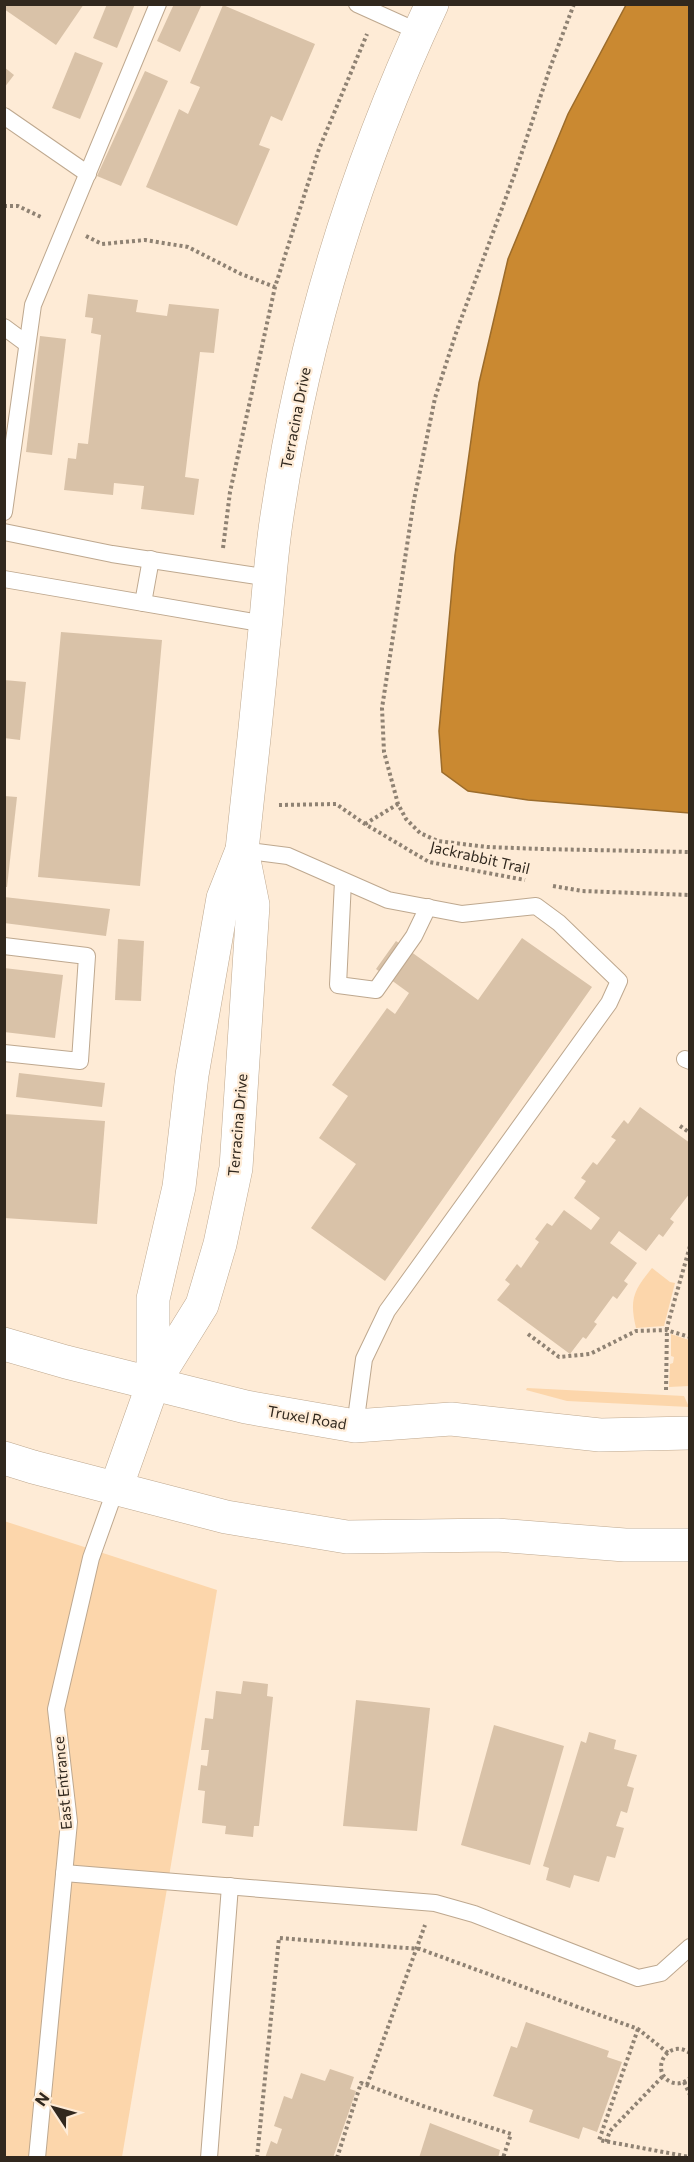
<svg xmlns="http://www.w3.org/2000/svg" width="694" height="2162" font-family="Commissioner,sans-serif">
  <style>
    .green { fill: #fcd6ab }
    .water { fill: #ca8931; stroke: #9c6c2b; stroke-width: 1.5 }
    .building { fill: #d9c2a8 }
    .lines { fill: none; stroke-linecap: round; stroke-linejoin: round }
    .lane-casing { stroke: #bea88f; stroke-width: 18 }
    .street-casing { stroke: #bea88f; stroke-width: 34 }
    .secondary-casing { stroke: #bea88f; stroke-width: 34 }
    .path { stroke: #8f8273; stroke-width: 4; stroke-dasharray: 3 3; stroke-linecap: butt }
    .lane { stroke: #fff; stroke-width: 16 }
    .street { stroke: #fff; stroke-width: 33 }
    .secondary { stroke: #fff; stroke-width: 33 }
    .labels { text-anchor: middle; stroke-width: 4.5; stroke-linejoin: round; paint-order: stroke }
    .street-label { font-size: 15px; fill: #31281e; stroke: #feebd6 }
  </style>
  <rect width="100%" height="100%" fill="#feebd6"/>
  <g class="green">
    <path d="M652,1268L670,1282L675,1283L664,1326L636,1328C629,1299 634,1290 652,1268Z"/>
    <polygon points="671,1334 689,1340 689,1386 669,1387 670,1364 673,1363 674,1357 671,1356"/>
    <polygon points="527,1388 684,1396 689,1407 567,1401 526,1390"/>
    <polygon points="4,1521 217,1590 122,2157 5,2157"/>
  </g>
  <polygon class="water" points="626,5 689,5 689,813 528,800 468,791 442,772 439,731 455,555 479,383 508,259 568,114"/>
  <g class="building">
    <polygon points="4,4 84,4 56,45 4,9"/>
    <polygon points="107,4 135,4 117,48 93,38"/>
    <polygon points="174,4 202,4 180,52 157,41"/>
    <polygon points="223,5 315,44 282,121 271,116 259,145 270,149 237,226 146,187 179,109 188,114 200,87 190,83"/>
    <polygon points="75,52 103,63 80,119 52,108"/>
    <polygon points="4,67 14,75 4,88"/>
    <polygon points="145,71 168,81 121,186 97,176"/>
    <polygon points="88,294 138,300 136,312 167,316 169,304 219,309 214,353 200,352 185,477 199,479 194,515 141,509 144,486 114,483 113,495 64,490 68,458 76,459 78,443 88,444 101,335 91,333 93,318 85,317"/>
    <polygon points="40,336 66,339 52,455 26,452"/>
    <polygon points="61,632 162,640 140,886 38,877"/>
    <polygon points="4,680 26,682 20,740 4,738"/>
    <polygon points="4,796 17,797 7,887 4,887"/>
    <polygon points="4,897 110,909 106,936 4,923"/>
    <polygon points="522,938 592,987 385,1281 311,1228 356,1164 319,1138 348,1096 332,1085 387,1008 395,1014 409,993 376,969 396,941 478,1000"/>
    <polygon points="118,939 144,941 141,1001 115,1000"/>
    <polygon points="4,968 63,975 55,1038 4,1032"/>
    <polygon points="19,1073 105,1083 102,1107 16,1097"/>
    <polygon points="640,1107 690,1143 690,1193 670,1219 674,1222 663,1237 659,1234 646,1251 619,1231 610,1243 637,1263 624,1281 628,1284 617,1299 613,1296 594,1322 597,1324 586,1339 583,1337 570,1354 497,1300 510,1284 505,1280 517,1264 521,1268 539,1242 535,1239 547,1223 552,1226 564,1210 591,1230 600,1218 574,1198 586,1181 581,1178 593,1162 597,1165 616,1140 611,1137 624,1120 628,1124"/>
    <polygon points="4,1114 105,1121 97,1224 4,1218"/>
    <polygon points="243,1681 268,1684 267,1696 273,1697 259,1826 254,1826 253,1837 225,1834 226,1826 202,1823 205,1791 198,1790 201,1765 207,1766 209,1750 201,1750 205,1718 213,1719 216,1691 241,1694"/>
    <polygon points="356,1700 430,1708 417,1831 343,1826"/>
    <polygon points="494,1725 564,1746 530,1865 461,1845"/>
    <polygon points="589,1732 616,1740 614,1749 637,1755 627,1786 634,1788 627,1813 621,1811 616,1826 624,1828 615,1858 607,1856 599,1882 574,1875 570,1888 546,1880 549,1868 543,1866 581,1741 586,1743"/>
    <polygon points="526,2022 609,2051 607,2057 622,2062 597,2132 583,2127 579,2139 529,2122 533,2110 493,2096 511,2046 517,2048"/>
    <polygon points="330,2069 354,2077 350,2089 356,2091 333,2158 265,2158 271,2141 277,2144 282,2129 274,2126 284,2096 292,2099 301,2073 325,2081"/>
    <polygon points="430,2123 500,2150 498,2158 419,2158"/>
  </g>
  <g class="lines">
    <g class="lane-casing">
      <g id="lane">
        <polyline points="357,4 419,32"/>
        <polyline points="4,116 88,174"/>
        <polyline points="4,327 27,344"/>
        <polyline points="4,512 33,305 158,4"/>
        <polyline points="4,532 112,554 270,578"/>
        <polyline points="4,579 266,624"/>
        <polyline points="143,603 151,559"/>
        <polyline points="242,850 288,856 388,900 462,914 536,906 559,923 619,981 609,1003 387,1311 364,1359 355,1426"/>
        <polyline points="343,881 338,985 376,990 414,936 428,907"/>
        <polyline points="4,946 87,956 80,1061 4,1053"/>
        <polyline points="685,1059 690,1061"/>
        <polyline points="64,1873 435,1903 474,1914 638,1978 661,1973 690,1947"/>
        <polyline points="37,2158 69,1822 56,1709 91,1558 116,1488"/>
        <polyline points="209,2158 230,1886"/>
      </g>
    </g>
    <g class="street-casing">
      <g id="street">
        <path d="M153,1384V1299L179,1187L192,1075L223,898L242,850C250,776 258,703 265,629C269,591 271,553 277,516C303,339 356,166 432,4"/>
        <polyline points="116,1488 153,1384 202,1305 220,1244 236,1168 253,905 242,850"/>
      </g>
    </g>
    <g class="secondary-casing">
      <g id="secondary">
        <polyline points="4,1344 66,1362 246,1407 355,1426 451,1419 600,1435 690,1433"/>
        <polyline points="4,1458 33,1467 226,1517 347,1537 497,1535 625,1545 690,1545"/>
      </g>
    </g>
    <g class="path">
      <polyline points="574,4 550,68 515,173 457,330 435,398 414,500 382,708 384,752 398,804 406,819 420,833 438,841 487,847 542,849 690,852"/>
      <polyline points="4,206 18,206 43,218"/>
      <polyline points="86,236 102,244 145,240 188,247 241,274 275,287"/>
      <polyline points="223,548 230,492 275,287 319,149 367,34"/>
      <polyline points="279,805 336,804 365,824 429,862 525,880"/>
      <polyline points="365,824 398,804"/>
      <polyline points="553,886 582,891 690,895"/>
      <polyline points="680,1126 690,1133"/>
      <polyline points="528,1334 559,1357 590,1354 636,1331 666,1330 690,1337"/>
      <polyline points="666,1390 667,1327 690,1246"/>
      <polyline points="638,2029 599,2140 690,2157"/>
      <path d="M690,2053C667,2037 649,2072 671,2082C678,2085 684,2083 690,2078"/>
      <polyline points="684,2082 690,2095"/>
      <polyline points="367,2085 425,1925"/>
      <polyline points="606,2142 610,2131 664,2075"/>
      <polyline points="257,2158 279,1938 420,1949 638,2029 668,2053"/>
      <polyline points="337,2158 361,2083 423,2106 511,2134 503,2158"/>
    </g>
    <use href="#lane" class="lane"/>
    <use href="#street" class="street"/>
    <use href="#secondary" class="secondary"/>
  </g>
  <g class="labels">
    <g class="street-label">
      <text transform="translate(296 418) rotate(-79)" y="5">Terracina Drive</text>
      <text transform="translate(480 858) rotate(13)" y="5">Jackrabbit Trail</text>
      <text transform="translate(238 1125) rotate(-85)" y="5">Terracina Drive</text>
      <text transform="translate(307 1418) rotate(10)" y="5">Truxel Road</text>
      <text transform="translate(63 1783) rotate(-95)" y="5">East Entrance</text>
    </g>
  </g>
  <rect width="694" height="2162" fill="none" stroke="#31281e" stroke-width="12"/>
  <g transform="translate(54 2108) rotate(306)" stroke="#feebd6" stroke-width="4.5" paint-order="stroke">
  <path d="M0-4.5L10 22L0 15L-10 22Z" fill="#31281e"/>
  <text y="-9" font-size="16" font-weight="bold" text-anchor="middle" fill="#31281e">N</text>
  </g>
</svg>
